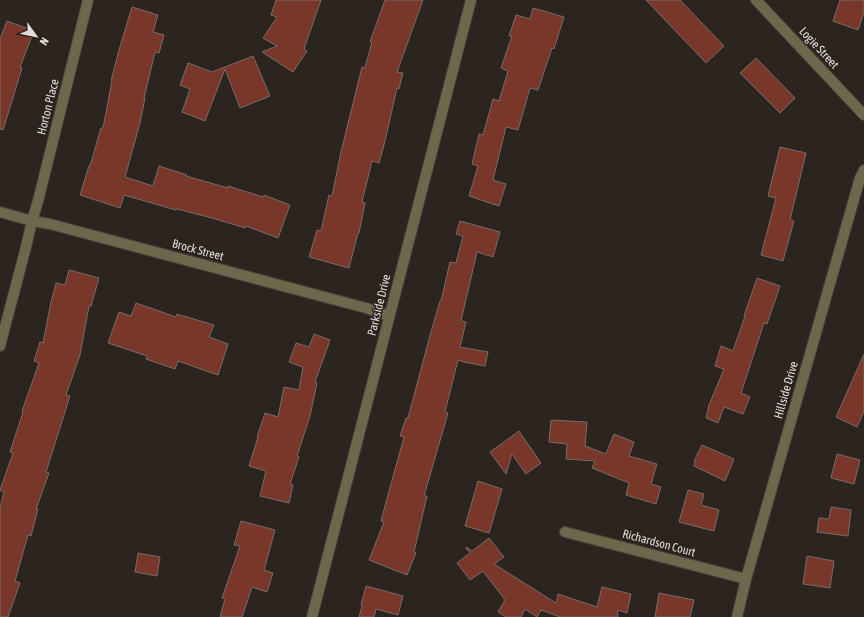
<svg xmlns="http://www.w3.org/2000/svg" width="864" height="617" font-family="'Asap Condensed',sans-serif">
  <style>
    .building { fill: #793729; stroke: #776c69 }
    .lines { fill: none; stroke-linecap: round; stroke-linejoin: round }
    .minor-casing { stroke: #48423d; stroke-width: 12 }
    .tertiary-casing { stroke: #48423d; stroke-width: 12 }
    .minor { stroke: #6f674b; stroke-width: 10 }
    .tertiary { stroke: #6f674b; stroke-width: 10 }
    .labels { text-anchor: middle; stroke-width: 3; stroke-linejoin: round; paint-order: stroke }
    .street-label { font-size: 12px; fill: #e1ddd9; stroke: #2b241f }
  </style>
  <rect width="100%" height="100%" fill="#2b241f"/>
  <g class="building">
    <polygon points="276,0 321,0 304,49 307,51 293,72 262,52 277,46 263,38 277,17 271,15"/>
    <polygon points="385,0 423,0 397,72 403,73 399,89 397,88 384,145 379,163 372,161 362,202 365,203 359,233 358,233 349,268 309,257 317,230 321,231 329,195 332,196 341,152 362,67 365,68 372,42 370,42"/>
    <polygon points="646,0 680,0 724,46 706,63"/>
    <polygon points="840,0 864,0 864,12 858,30 833,21"/>
    <polygon points="132,7 158,15 153,32 164,35 159,53 155,52 144,98 145,98 140,123 125,177 153,186 159,166 187,175 186,176 228,188 228,186 263,197 264,195 290,205 278,238 246,226 245,228 212,218 177,209 176,210 124,195 120,208 80,195 89,166 90,166 101,128 103,128 112,81 111,81 119,50"/>
    <polygon points="533,8 564,17 554,49 552,48 538,90 530,88 518,130 506,127 493,180 506,184 499,206 469,196 478,166 472,164 479,134 483,135 493,99 499,101 508,71 501,68 512,36 509,36 516,15 530,19"/>
    <polygon points="7,21 34,31 20,67 22,68 3,130 0,129 0,39"/>
    <polygon points="253,56 270,96 240,108 225,69 205,121 182,112 190,89 180,85 188,63 212,72"/>
    <polygon points="756,58 795,98 780,113 740,73"/>
    <polygon points="780,147 806,153 790,220 794,221 783,261 761,255 776,198 768,196"/>
    <polygon points="460,221 500,232 493,257 477,252 461,321 466,322 460,347 488,352 485,366 464,362 458,360 445,412 448,413 424,496 427,496 414,552 416,553 407,575 369,560 384,522 381,521 386,502 404,437 400,436 406,418 408,418 431,332 440,301 441,301 450,262 456,263 463,236 456,234"/>
    <polygon points="69,270 99,278 91,306 89,306 80,355 66,395 70,396 46,472 49,473 36,509 38,509 31,536 28,535 15,581 20,583 8,617 0,617 0,508 4,492 0,490 13,453 10,452 23,412 22,411 39,363 34,361 40,342 43,343 51,302 56,283 65,285"/>
    <polygon points="757,278 780,286 767,324 764,323 741,393 750,397 743,414 724,407 718,423 706,418 709,405 724,369 715,366 721,346 733,351 745,316 744,316"/>
    <polygon points="136,303 176,317 177,314 214,325 209,337 228,344 218,375 178,361 175,369 146,359 147,356 108,343 119,312 131,316"/>
    <polygon points="314,334 330,340 315,382 317,383 310,416 297,456 299,457 290,484 293,485 289,503 260,496 266,471 249,466 258,437 257,437 265,413 278,417 284,387 299,390 303,367 289,362 296,343 309,347"/>
    <polygon points="864,354 864,411 857,427 836,417"/>
    <polygon points="551,420 587,422 585,446 606,454 614,434 634,442 629,456 657,464 651,484 661,487 656,504 626,495 629,483 592,468 595,461 566,459 567,444 549,442"/>
    <polygon points="519,431 541,463 526,474 512,454 506,474 490,452"/>
    <polygon points="702,445 734,459 725,481 694,466 695,459"/>
    <polygon points="837,454 860,460 854,484 831,478"/>
    <polygon points="478,481 502,489 489,533 465,526"/>
    <polygon points="688,490 704,494 701,505 719,510 714,531 679,522"/>
    <polygon points="831,507 851,510 848,536 817,532 819,518 829,519"/>
    <polygon points="241,521 275,530 264,570 273,573 267,592 252,587 242,617 220,617 225,599 222,598 240,546 234,545"/>
    <polygon points="489,538 504,557 494,564 556,603 558,594 597,607 602,587 631,594 627,613 618,610 617,614 618,615 618,617 560,617 541,610 537,617 525,609 521,617 506,617 498,612 505,600 483,571 470,580 457,563 470,553 466,548 466,547 472,551"/>
    <polygon points="138,553 160,557 157,576 135,572"/>
    <polygon points="807,556 834,561 830,588 803,584"/>
    <polygon points="366,586 403,596 398,615 376,609 374,617 359,617 362,606 361,605"/>
    <polygon points="659,593 694,600 690,617 655,617"/>
  </g>
  <g class="lines">
    <g class="minor-casing">
      <g id="minor">
        <polyline points="0,212 32,221 50,224 366,308 389,316"/>
        <polyline points="0,346 26,247 32,221 38,201 88,0"/>
        <polyline points="565,532 746,579"/>
        <polyline points="312,617 471,0"/>
        <polyline points="737,617 746,579 860,178 864,170"/>
      </g>
    </g>
    <g class="tertiary-casing">
      <polyline id="tertiary" points="756,0 864,115"/>
    </g>
    <use href="#minor" class="minor"/>
    <use href="#tertiary" class="tertiary"/>
  </g>
  <g class="labels">
    <g class="street-label">
      <text transform="translate(819 48) rotate(47)" y="4">Logie Street</text>
      <text transform="translate(48 107) rotate(-76)" y="4">Horton Place</text>
      <text transform="translate(198 250) rotate(15)" y="4">Brock Street</text>
      <text transform="translate(379 305) rotate(-76)" y="4">Parkside Drive</text>
      <text transform="translate(786 390) rotate(-74)" y="4">Hillside Drive</text>
      <text transform="translate(659 543) rotate(15)" y="4">Richardson Court</text>
    </g>
  </g>
  <g transform="translate(36 36) rotate(123)" stroke="#2b241f" stroke-width="3" paint-order="stroke">
  <path d="M0-3L7 15L0 10L-7 15Z" fill="#e1ddd9"/>
  <text y="-6" font-size="11" font-weight="bold" text-anchor="middle" fill="#e1ddd9">N</text>
  </g>
</svg>
